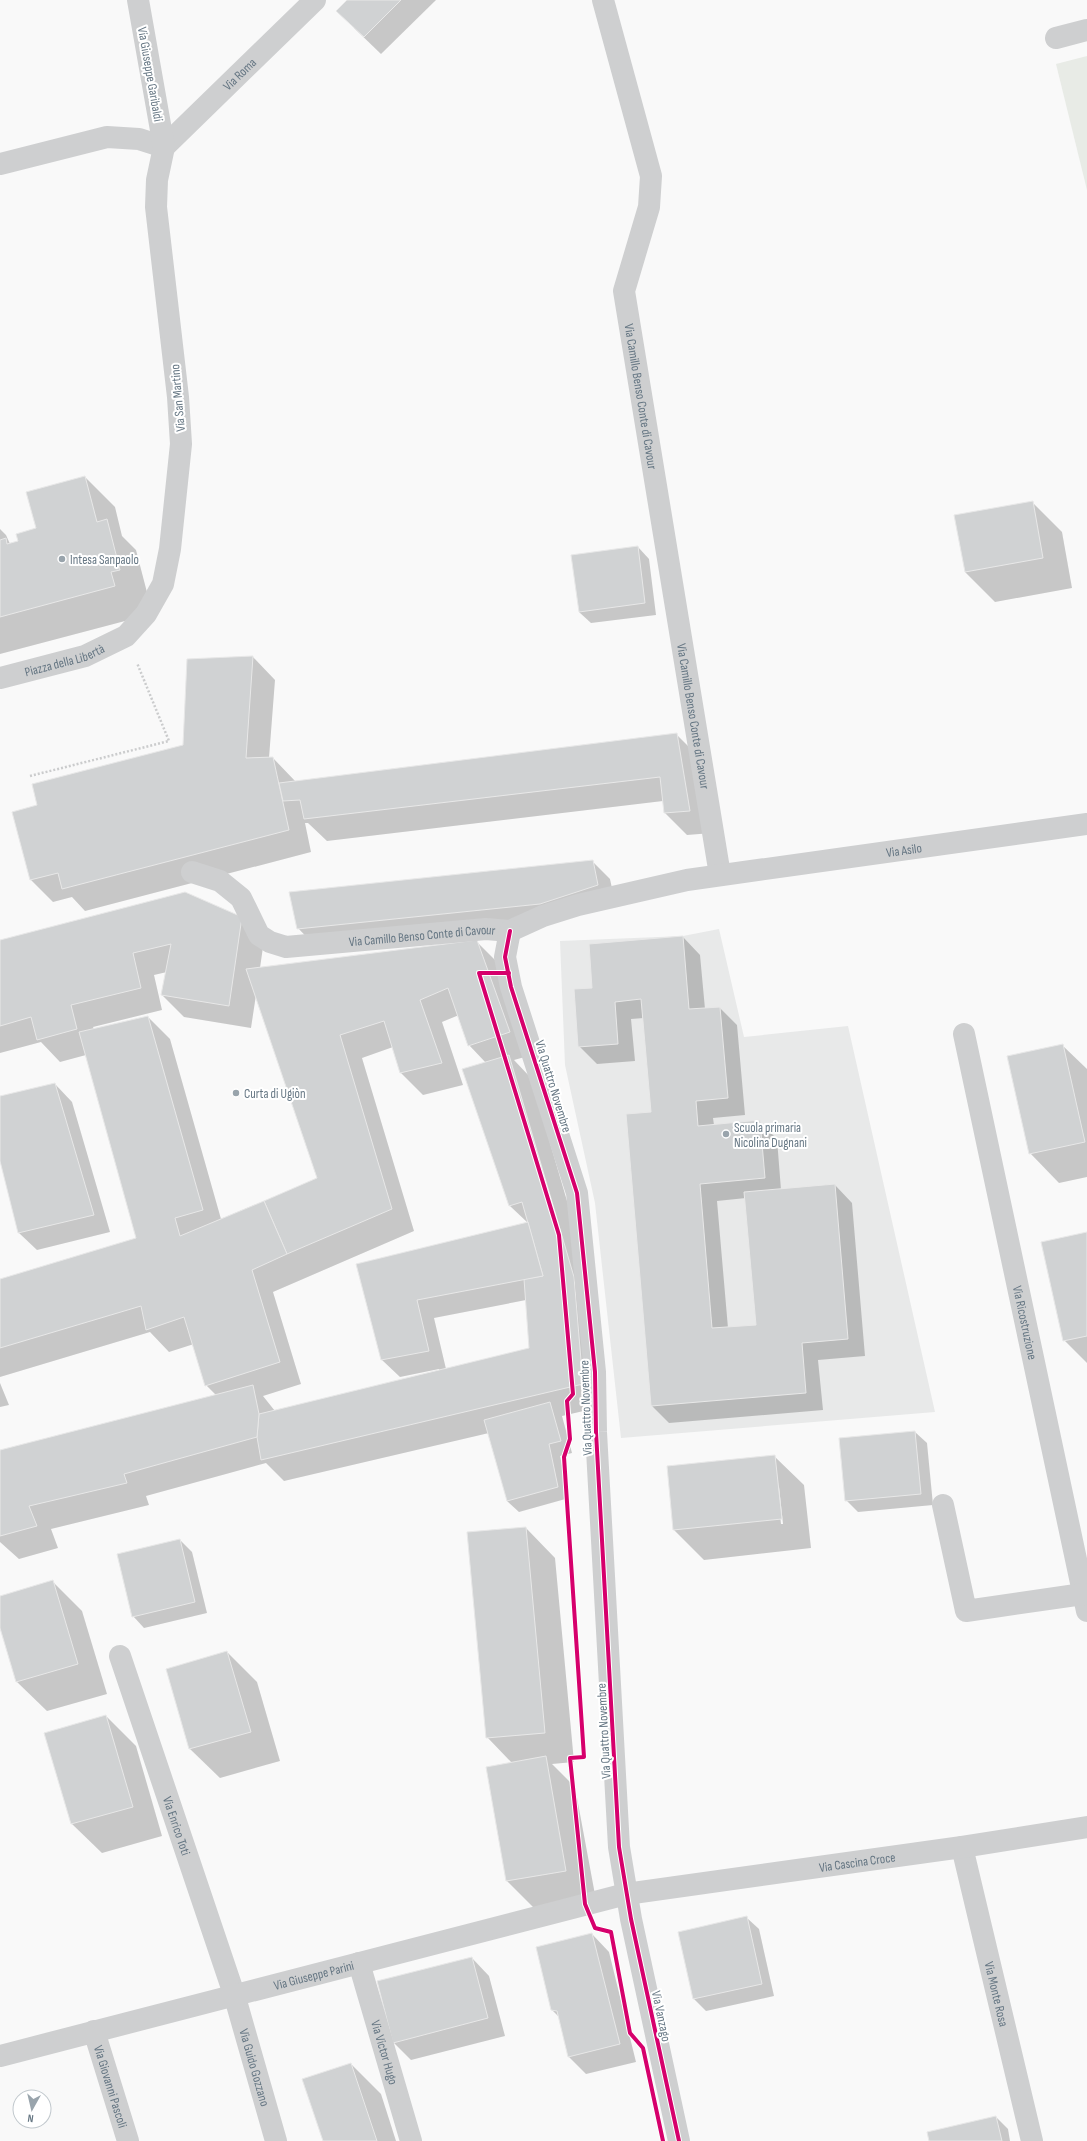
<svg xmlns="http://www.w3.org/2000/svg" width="1087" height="2141" font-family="'Sofia Sans Condensed',sans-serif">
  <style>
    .built { fill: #e8e9e9 }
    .green { fill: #e8ebe6 }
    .shadow { fill: #0003; fill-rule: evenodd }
    .building { fill: #d0d2d3; stroke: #e8e8e8 }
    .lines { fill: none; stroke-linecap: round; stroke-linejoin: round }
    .path { stroke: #cbcccd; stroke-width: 2.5; stroke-dasharray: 2 2; stroke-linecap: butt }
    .minor { stroke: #cecfd0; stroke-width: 22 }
    .cycleway-casing { stroke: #fff; stroke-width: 6 }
    .cycleway { stroke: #d6006c; stroke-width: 4 }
    .poi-dot { fill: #99a4ac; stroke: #fff; stroke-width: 1.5 }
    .labels { text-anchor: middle; stroke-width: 4; stroke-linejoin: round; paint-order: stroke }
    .street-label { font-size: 13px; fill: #657683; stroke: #fff }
    .poi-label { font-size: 13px; fill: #657683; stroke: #fff; text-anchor: start }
  </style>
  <rect width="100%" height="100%" fill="#f9f9f9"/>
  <polygon class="built" points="719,929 744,1037 848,1026 935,1412 621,1438 595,1203 565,1065 560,941 683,936"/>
  <polygon class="green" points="1087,56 1087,190 1056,64"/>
  <g class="shadow">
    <polygon points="348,0 436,0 381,54 354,28"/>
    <polygon points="85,477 115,507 122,536 136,550 149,600 144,616 0,654 0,529 6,535 10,544 20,542 37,529"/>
    <polygon points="1032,502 1062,532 1072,588 995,602 965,572"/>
    <polygon points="638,547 649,559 656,615 591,623 579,612"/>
    <polygon points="253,657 275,680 269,758 273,758 296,782 677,735 699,757 712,833 687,835 665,813 663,801 327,841 308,823 305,823 311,852 85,911 72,897 53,902 31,880 39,806 184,746"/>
    <polygon points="592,861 610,879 615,902 558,921 315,946 298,928"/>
    <path d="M241,918L264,940L260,968L476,941L499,964L532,1055L514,1060L531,1078L596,1300L605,1406L562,1416L572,1453L560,1456L569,1498L519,1512L507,1501L489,1433L284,1481L266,1463L146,1496L149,1505L51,1529L58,1548L19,1559L0,1542V1451L217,1396L206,1385L194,1344L169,1352L150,1332L0,1377V1280L137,1239L86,1055L60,1062L41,1042L0,1053V942ZM167,972L162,995L184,1017L251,1028L256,995L319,1178L221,1219L170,1039L148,1017L94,1029L93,1027L162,1010L154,975ZM459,1015L469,1045L486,1063L463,1070L510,1206L528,1223L357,1264L382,1360L400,1377L439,1369L440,1371L275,1411L263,1396L301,1384L273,1292L414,1231L362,1058L393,1047L401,1073L423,1095L463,1085L442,1022ZM526,1300L530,1348L446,1369L434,1318Z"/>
    <path d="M683,937L700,955L705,1009L720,1008L737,1025L745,1115L713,1118L714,1125L759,1121L777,1139L781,1190L835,1185L852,1203L865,1356L818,1360L823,1410L669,1423L652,1406V1113L644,1018L631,1019L635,1061L597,1064L579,1046L593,989ZM746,1198L757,1326L728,1328L717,1201Z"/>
    <polygon points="1062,1045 1087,1069 1087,1177 1059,1183 1030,1153"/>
    <polygon points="55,1084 72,1102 110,1232 37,1250 19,1233 0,1157 0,1097"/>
    <polygon points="1087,1233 1087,1363 1064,1340"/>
    <polygon points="0,1383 9,1405 0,1407"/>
    <polygon points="915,1432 927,1443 933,1505 858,1512 846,1500"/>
    <path d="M774,1456L804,1485L811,1548L704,1560L674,1530L668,1467ZM777,1487H779L783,1524H781Z"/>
    <polygon points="526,1528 555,1558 574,1762 552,1764 575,1787 596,1900 537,1911 507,1881 487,1768 512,1763 487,1737"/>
    <polygon points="180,1540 192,1552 207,1613 144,1628 133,1616"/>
    <polygon points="53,1582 82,1611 107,1694 47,1711 17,1682 0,1625 0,1597"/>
    <polygon points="227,1652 257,1682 280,1761 220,1778 190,1749 167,1669"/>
    <polygon points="106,1716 136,1746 162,1836 102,1853 72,1824"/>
    <polygon points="747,1918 759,1929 774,1996 706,2011 694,1999 679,1933"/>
    <polygon points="592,1934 609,1952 636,2062 586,2074 569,2057 560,2018 552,2010"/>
    <polygon points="472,1958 489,1976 505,2036 411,2060 394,2043"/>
    <polygon points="351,2064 381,2094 396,2141 324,2141"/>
    <polygon points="996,2117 1008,2129 1010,2141 930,2141"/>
  </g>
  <g class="building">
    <polygon points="347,0 401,0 364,37 336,11"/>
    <polygon points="85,476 97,522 107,519 120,570 111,572 115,586 0,617 0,540 6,538 7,544 18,541 16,534 36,528 26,492"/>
    <polygon points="1033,501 1043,558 965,572 954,515"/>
    <polygon points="638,546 645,603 579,612 571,555"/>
    <polygon points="253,656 246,758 273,757 289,830 62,889 58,873 30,880 12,812 37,805 32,784 183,745 187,659"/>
    <polygon points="677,733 690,811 664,813 660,777 304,819 300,800 283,801 279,783"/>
    <polygon points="593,860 598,885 540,904 297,929 289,892"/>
    <polygon points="185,892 242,917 229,1006 161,995 171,944 133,953 141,988 71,1005 77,1029 37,1040 31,1017 0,1026 0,940"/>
    <polygon points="683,936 689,1009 720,1007 728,1098 696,1101 698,1126 760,1120 765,1178 700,1184 712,1328 756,1325 744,1192 835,1184 848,1339 802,1343 806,1393 651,1406 626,1114 651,1112 641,999 615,1002 618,1044 578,1047 574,989 592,988 589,944"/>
    <polygon points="477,940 510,1032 468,1046 448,988 420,1000 442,1063 400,1073 384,1021 340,1035 392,1209 287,1254 264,1201 317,1178 246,969"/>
    <polygon points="148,1016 203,1210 175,1218 180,1236 264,1201 287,1254 252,1270 280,1362 205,1386 184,1317 146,1330 141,1306 0,1348 0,1279 136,1238 79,1032"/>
    <polygon points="1063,1044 1085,1142 1029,1154 1007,1056"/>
    <polygon points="509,1055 574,1277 583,1384 261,1460 257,1437 259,1414 529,1348 524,1279 543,1276 522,1202 509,1206 462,1069"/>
    <polygon points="55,1083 94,1215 18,1233 0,1161 0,1096"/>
    <polygon points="528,1222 543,1276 417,1300 429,1351 381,1360 356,1264"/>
    <polygon points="1087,1232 1087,1336 1063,1341 1041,1242"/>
    <polygon points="253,1385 259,1414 257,1437 124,1474 127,1483 29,1506 37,1526 0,1536 0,1450"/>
    <polygon points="550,1402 561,1441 549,1444 558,1487 507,1501 484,1420"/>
    <polygon points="915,1431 921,1494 845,1501 839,1438"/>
    <polygon points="775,1455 782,1519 673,1530 667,1466"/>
    <polygon points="526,1527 545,1733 486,1738 467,1532"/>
    <polygon points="180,1539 195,1602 132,1617 117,1554"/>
    <polygon points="53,1580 78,1664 16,1682 0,1628 0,1596"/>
    <polygon points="227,1651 251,1732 189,1749 166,1669"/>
    <polygon points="106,1715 133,1807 71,1824 44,1733"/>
    <polygon points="546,1756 566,1871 506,1881 486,1767"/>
    <polygon points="747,1916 762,1984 693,1999 678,1932"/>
    <polygon points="592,1933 620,2044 568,2057 557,2011 551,2010 536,1947"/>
    <polygon points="472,1957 488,2018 393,2043 377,1981"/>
    <polygon points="351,2063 377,2141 323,2141 302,2079"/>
    <polygon points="996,2116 1002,2141 929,2141 927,2132"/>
  </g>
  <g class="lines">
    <polyline class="path" points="30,776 169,741 137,663"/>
    <g class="minor">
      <path id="s1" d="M603,0L651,176L649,207L624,291L720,875"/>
      <polyline points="1056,38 1087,30"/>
      <path id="s2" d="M164,147L315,0"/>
      <polyline points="0,164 107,137 139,139 164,147"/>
      <path id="s3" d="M0,678L85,656L126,636L146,614L163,584L170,549L181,444L178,397L156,207L157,180L164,147L138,0"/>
      <path id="s4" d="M192,872L220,881L241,898L259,935L270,942L286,947L486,929L510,931L543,916L578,905L687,880L1087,824"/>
      <polyline points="510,931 505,957 511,987 577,1193 595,1372 596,1432 619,1847 631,1919 679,2141"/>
      <path id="s5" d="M964,1034L1087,1611"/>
      <polyline points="943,1505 966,1611 1083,1594"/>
      <path id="s6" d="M120,1656L234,1994L276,2141"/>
      <path id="s7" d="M962,1847L1032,2141"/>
      <path id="s8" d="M359,1963L411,2141"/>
      <path id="s9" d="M94,2031L128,2141"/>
      <path id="s10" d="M0,2056L626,1894L962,1847L1087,1827"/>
    </g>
    <g class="cycleway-casing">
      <g id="cycleway">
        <polyline points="510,931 505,957 511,987 577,1193 595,1372 596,1432 619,1847 631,1919 679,2141"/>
        <polyline points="509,973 479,973 559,1235 573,1394 567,1401 570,1439 564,1457 584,1757 570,1758 585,1904 595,1928 611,1932 630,2033 643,2048 663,2141"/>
      </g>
    </g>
    <use href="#cycleway" class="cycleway"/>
  </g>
  <g class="poi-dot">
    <circle cx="62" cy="559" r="4"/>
    <circle cx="236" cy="1093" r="4"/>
    <circle cx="726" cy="1134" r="4"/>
  </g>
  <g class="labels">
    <g class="street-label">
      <text transform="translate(151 74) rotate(80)" y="5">Via Giuseppe Garibaldi</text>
      <text dy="5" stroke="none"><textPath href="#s2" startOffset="105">Via Roma</textPath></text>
      <text dy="5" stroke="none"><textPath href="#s1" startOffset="408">Via Camillo Benso Conte di Cavour</textPath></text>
      <text transform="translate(177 398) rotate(-95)" y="5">Via San Martino</text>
      <text dy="5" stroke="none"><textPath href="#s3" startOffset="67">Piazza della Libertà</textPath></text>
      <text dy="5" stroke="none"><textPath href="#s1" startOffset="732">Via Camillo Benso Conte di Cavour</textPath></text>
      <text dy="5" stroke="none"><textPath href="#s4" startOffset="756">Via Asilo</textPath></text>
      <text dy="5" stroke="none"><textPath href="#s4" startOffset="264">Via Camillo Benso Conte di Cavour</textPath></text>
      <text transform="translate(554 1086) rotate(73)" y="5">Via Quattro Novembre</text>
      <text dy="5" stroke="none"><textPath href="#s5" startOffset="295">Via Ricostruzione</textPath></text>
      <text transform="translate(585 1408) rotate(-92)" y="5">Via Quattro Novembre</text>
      <text transform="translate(603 1731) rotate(-93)" y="5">Via Quattro Novembre</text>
      <text dy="5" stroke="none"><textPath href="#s6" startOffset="179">Via Enrico Toti</textPath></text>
      <text dy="5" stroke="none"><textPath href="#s10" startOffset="880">Via Cascina Croce</textPath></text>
      <text dy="5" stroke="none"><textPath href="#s10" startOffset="324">Via Giuseppe Parini</textPath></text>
      <text dy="5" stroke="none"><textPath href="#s7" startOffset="151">Via Monte Rosa</textPath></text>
      <text transform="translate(662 2016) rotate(78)" y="5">Via Vanzago</text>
      <text dy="5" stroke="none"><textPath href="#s8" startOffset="93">Via Victor Hugo</textPath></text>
      <text dy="5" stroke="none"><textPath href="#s6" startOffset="433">Via Guido Gozzano</textPath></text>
      <text dy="5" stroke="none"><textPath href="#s9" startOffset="58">Via Giovanni Pascoli</textPath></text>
    </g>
    <g class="poi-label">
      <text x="70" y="564">Intesa Sanpaolo</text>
      <text x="244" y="1098">Curta di Ugiòn</text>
      <text x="734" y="1132">Scuola primaria<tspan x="734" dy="15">Nicolina Dugnani</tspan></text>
    </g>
  </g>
  <g transform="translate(32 2109) rotate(188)"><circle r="19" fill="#ffffff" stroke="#c1c8cd"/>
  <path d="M0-3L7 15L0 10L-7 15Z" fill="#99a4ac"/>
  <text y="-6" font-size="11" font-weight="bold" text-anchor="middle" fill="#657683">N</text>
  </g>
</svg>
